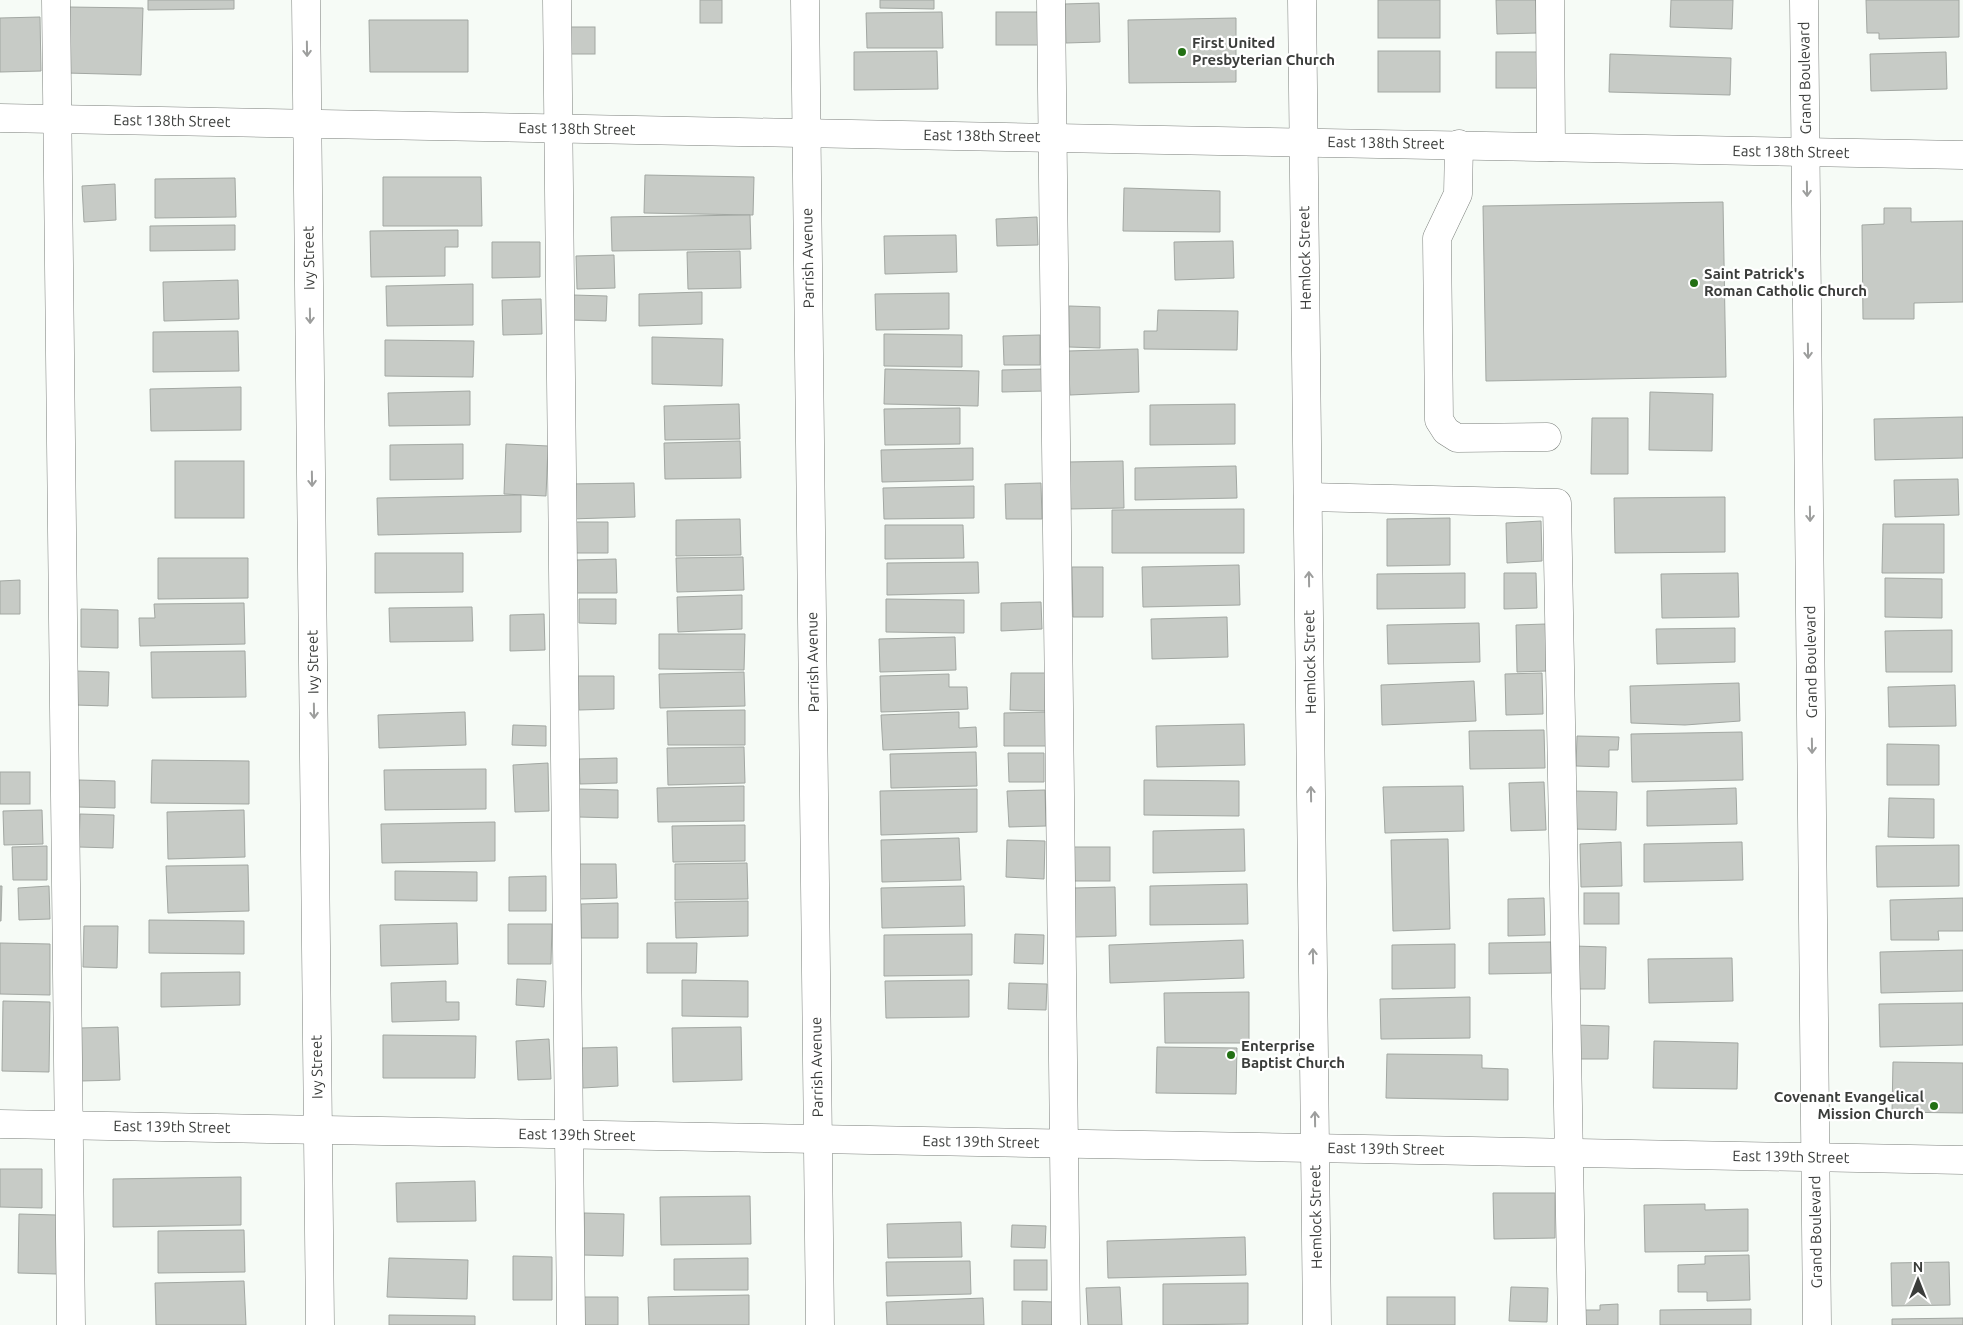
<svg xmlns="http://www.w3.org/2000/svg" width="1963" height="1325" font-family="Ubuntu,sans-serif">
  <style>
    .building { fill: #c7cbc6; stroke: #a2a7a2 }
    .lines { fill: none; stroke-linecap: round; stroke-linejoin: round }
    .minor-casing { stroke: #7d817d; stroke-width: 29 }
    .minor { stroke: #fff; stroke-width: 28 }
    .oneway { stroke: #9d9e9d }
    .poi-dot { fill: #237014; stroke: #fff; stroke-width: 2 }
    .labels { text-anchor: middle; stroke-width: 4.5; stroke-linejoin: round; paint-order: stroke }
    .poi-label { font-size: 15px; font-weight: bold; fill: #3b3d3b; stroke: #fff; text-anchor: start }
    .street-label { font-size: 15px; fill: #3b3d3b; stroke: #fff }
  </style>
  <rect width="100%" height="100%" fill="#f6fbf6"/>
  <g class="building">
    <polygon points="148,0 234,0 234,9 148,10"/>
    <rect x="700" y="0" width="22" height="23"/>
    <polygon points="880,0 934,0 934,9 880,8"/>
    <rect x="1378" y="0" width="62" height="38"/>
    <polygon points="1496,0 1536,0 1537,33 1497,34"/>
    <polygon points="1671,0 1733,0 1732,29 1670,27"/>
    <polygon points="1866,0 1959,0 1959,37 1879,39 1879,33 1867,33"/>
    <polygon points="1099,3 1100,42 1066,43 1065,4"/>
    <polygon points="67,7 143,8 141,75 67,73"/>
    <polygon points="942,12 943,48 867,48 866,13"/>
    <rect x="996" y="12" width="44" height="33"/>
    <polygon points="40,17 41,71 0,72 0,18"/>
    <polygon points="1236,18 1236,82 1129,83 1128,20"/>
    <polygon points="369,20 468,20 468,72 370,72"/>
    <rect x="571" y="27" width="24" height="27"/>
    <polygon points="937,51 938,89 854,90 854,52"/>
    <rect x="1378" y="51" width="62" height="41"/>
    <rect x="1496" y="52" width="41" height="36"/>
    <polygon points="1946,52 1947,89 1871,91 1870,54"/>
    <polygon points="1610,54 1731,58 1730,95 1609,92"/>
    <polygon points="645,175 754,177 753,215 644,213"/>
    <polygon points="383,177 481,177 482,226 383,226"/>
    <polygon points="235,178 236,217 155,218 155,179"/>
    <polygon points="115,184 116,220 84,222 82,186"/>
    <polygon points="1124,188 1220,191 1220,232 1123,231"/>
    <polygon points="1723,202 1726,377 1486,381 1483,206"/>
    <polygon points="1884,208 1911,208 1911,222 1963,221 1963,302 1914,303 1914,319 1863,319 1862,225 1884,224"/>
    <polygon points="750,215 751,249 612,251 611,217"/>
    <polygon points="1037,217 1038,245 997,246 996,219"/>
    <polygon points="235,225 235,250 150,251 150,226"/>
    <polygon points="458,230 458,247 445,247 445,276 371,277 370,231"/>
    <polygon points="956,235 957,272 885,274 884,236"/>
    <polygon points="1233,241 1234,278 1175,280 1174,242"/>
    <polygon points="492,242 540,242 540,277 492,278"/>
    <polygon points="740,251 741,288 688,289 687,252"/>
    <polygon points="614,255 615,288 577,289 576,256"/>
    <polygon points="238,280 239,319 164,321 163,282"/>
    <polygon points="473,284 473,325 387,326 386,286"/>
    <polygon points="702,292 702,324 639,326 639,294"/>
    <polygon points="949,293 949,329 876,330 875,294"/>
    <polygon points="573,295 607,296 606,321 572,320"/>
    <polygon points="541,299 542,334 503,335 502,300"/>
    <polygon points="1069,306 1100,307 1100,348 1069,347"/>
    <polygon points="1158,310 1238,311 1237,350 1144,349 1144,331 1157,331"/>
    <polygon points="238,331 239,371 153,372 153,332"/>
    <polygon points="884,334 962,335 962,367 884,366"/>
    <polygon points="1040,335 1040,365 1004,365 1003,336"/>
    <polygon points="652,337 723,339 722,386 652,384"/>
    <polygon points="385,340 474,341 473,377 385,376"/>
    <polygon points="1138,349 1139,392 1070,395 1068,351"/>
    <polygon points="885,369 979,371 978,406 884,404"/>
    <polygon points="1043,369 1044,391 1002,392 1002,370"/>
    <polygon points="241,387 241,430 151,431 150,389"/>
    <polygon points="470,391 470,425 389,426 388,393"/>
    <polygon points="1650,392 1713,394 1712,451 1649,450"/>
    <polygon points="739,404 740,439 665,440 664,406"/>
    <polygon points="1235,404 1235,444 1150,445 1150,405"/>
    <polygon points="960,408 960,444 885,445 884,409"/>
    <polygon points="1963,417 1963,458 1875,460 1874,419"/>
    <polygon points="1592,418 1628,418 1628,474 1591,474"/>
    <polygon points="740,441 741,478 665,479 664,443"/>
    <polygon points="463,444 463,479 390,480 390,445"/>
    <polygon points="506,444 548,446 546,496 504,494"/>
    <polygon points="973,448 973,480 882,482 881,450"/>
    <rect x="175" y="461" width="69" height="57"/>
    <polygon points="1123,461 1124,508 1069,509 1068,462"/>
    <polygon points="1236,466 1237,498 1135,500 1135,468"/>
    <polygon points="1958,479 1959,515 1895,517 1894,480"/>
    <polygon points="634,483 635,517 570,519 569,484"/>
    <polygon points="1041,483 1042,519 1006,519 1005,484"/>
    <polygon points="974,486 974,518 884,519 883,488"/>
    <polygon points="521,495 521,532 378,535 377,498"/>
    <polygon points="1725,497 1725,552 1615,553 1614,498"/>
    <polygon points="1244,509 1244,553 1112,553 1112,510"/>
    <polygon points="1450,518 1450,565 1387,566 1387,519"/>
    <polygon points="740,519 741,555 676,556 676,520"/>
    <polygon points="1541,521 1542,561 1507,563 1506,523"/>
    <polygon points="573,522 608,522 608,553 574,553"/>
    <polygon points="1883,524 1944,524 1944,573 1882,573"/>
    <polygon points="885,525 963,525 964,558 885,559"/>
    <polygon points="375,553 463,553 463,592 375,593"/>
    <polygon points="743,557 744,590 677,592 676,558"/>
    <polygon points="158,558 248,558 248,598 158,599"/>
    <polygon points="616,559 617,593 576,593 576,560"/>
    <polygon points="978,562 979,593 887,595 887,563"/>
    <polygon points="1239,565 1240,605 1143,607 1142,567"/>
    <polygon points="1072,567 1103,567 1103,617 1073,617"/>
    <polygon points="1465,573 1465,608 1377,609 1377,574"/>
    <polygon points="1504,573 1536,573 1537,608 1504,609"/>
    <polygon points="1738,573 1739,617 1662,618 1661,574"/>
    <polygon points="1885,578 1942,579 1942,618 1885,617"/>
    <polygon points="20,580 20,614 0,614 0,581"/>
    <polygon points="742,595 742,629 678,632 677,597"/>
    <polygon points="579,599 616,599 616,624 579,623"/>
    <polygon points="886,599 964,600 964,633 886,632"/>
    <polygon points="1041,602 1042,629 1001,631 1001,603"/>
    <polygon points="244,603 245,644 140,646 139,618 155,618 154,604"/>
    <polygon points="472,607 473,641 390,642 389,608"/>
    <polygon points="81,609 118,610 118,648 81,647"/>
    <polygon points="544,614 545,650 510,651 510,615"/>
    <polygon points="1227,617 1228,657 1152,659 1151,619"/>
    <polygon points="1479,623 1480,662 1388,664 1387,625"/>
    <polygon points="1546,624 1547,671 1517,672 1516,625"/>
    <polygon points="1735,628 1735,662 1657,664 1656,629"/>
    <polygon points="1952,630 1952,672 1886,672 1885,631"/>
    <polygon points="659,634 745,634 744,670 659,669"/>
    <polygon points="955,637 956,670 880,672 879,639"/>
    <polygon points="245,651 246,697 152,698 151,652"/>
    <polygon points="76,671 109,672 108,706 75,705"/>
    <polygon points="744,672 745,706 660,708 659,674"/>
    <polygon points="1011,673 1047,673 1046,711 1010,710"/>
    <polygon points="1542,673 1543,714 1506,715 1505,674"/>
    <polygon points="949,674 949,687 967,687 968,709 881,712 880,676"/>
    <polygon points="578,676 614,676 614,709 579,710"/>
    <polygon points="1474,681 1476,721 1382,725 1381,685"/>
    <polygon points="1739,683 1740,721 1685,725 1631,723 1630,686"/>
    <polygon points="1955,685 1956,726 1889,727 1888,687"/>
    <polygon points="745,710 745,745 668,745 667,711"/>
    <polygon points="465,712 466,745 379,748 378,715"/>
    <polygon points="959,712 959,728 976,727 977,747 883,750 881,715"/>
    <polygon points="1046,712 1047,746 1004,746 1004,713"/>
    <polygon points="1244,724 1245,765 1157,767 1156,726"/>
    <polygon points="513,725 546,726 546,746 512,745"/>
    <polygon points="1544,730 1545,768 1470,769 1469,731"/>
    <polygon points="1742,732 1743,780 1632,782 1631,734"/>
    <polygon points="1577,736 1619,737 1618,750 1609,750 1609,767 1576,766"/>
    <polygon points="1887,744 1939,745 1939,785 1887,785"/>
    <polygon points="744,747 745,783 668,785 667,748"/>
    <polygon points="976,752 977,786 891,788 890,754"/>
    <polygon points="1008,753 1044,753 1044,782 1009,782"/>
    <polygon points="617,758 617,783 580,784 579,759"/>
    <polygon points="152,760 249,761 249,804 151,803"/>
    <polygon points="548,763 549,811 515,812 513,765"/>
    <polygon points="486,769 486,809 385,810 384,770"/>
    <rect x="0" y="772" width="30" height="32"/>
    <polygon points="79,780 115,781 115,808 78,807"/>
    <polygon points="1144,780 1239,781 1239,816 1144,815"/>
    <polygon points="1544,782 1546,830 1511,831 1509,783"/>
    <polygon points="744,786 744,821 658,822 657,788"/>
    <polygon points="1463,786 1464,831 1385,833 1383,787"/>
    <polygon points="1736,788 1737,824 1647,826 1647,791"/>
    <polygon points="579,789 618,790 618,818 579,817"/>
    <polygon points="977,789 977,832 881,835 880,791"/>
    <polygon points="1045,790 1046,826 1009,827 1007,791"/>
    <polygon points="1574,791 1617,792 1616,830 1574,829"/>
    <polygon points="1889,798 1934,799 1934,838 1888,837"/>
    <polygon points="42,810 43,844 4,845 3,811"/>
    <polygon points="244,810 245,857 168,859 167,812"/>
    <polygon points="80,814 114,815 113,848 79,847"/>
    <polygon points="495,822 495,861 382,863 381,824"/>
    <polygon points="745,825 745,861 673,862 672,826"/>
    <polygon points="1244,829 1245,871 1153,873 1153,831"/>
    <polygon points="959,838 961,880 882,882 881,840"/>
    <polygon points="1448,839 1450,929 1393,931 1391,840"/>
    <polygon points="1007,840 1045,841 1044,879 1006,877"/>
    <polygon points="1621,842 1622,886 1581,887 1580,844"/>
    <polygon points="1742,842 1743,880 1644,882 1644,844"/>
    <polygon points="1959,845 1959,886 1877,887 1876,846"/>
    <polygon points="47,846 47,880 13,880 12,847"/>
    <rect x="1074" y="847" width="36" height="34"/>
    <polygon points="747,863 748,899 675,900 675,864"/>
    <polygon points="579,864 616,864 617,898 580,899"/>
    <polygon points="248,865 249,911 168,913 166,866"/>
    <polygon points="395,871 477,872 477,901 395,900"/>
    <polygon points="546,876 546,911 509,911 509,877"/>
    <polygon points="1247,884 1248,924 1150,925 1150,886"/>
    <polygon points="0,886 2,886 1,921 0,921"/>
    <polygon points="49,886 50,919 19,920 18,888"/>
    <polygon points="964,886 965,926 882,928 881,888"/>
    <polygon points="1115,887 1116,936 1075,937 1074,888"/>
    <rect x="1584" y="893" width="35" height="31"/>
    <polygon points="1544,898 1545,935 1508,936 1508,899"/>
    <polygon points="1963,898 1963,931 1938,931 1939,940 1891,940 1890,900"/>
    <polygon points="748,901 748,936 676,938 675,902"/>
    <polygon points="618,903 618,938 581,938 581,904"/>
    <polygon points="149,920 244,921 244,954 149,953"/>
    <polygon points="457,923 458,964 381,966 380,925"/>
    <polygon points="508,924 552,924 551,964 508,964"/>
    <polygon points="84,926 118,926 117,968 83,967"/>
    <polygon points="972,934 972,975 884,976 884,935"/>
    <polygon points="1015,934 1044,935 1043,964 1014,963"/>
    <polygon points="1243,940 1244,978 1110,983 1109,945"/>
    <polygon points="1551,942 1551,973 1489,974 1489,943"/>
    <polygon points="0,943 50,944 50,995 0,994"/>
    <polygon points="647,943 697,943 696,973 647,973"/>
    <polygon points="1455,944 1455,988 1392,989 1392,945"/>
    <polygon points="1574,946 1606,947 1605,989 1574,989"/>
    <polygon points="1963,950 1963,991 1881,993 1880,952"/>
    <polygon points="1732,958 1733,1001 1649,1003 1648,959"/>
    <polygon points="240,972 240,1005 161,1007 161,973"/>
    <polygon points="517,979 546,981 544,1007 516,1005"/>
    <polygon points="682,980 748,981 748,1017 682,1016"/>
    <polygon points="969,980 969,1017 886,1018 885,981"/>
    <polygon points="446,981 446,1002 459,1002 459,1020 392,1022 391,983"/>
    <polygon points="1009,983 1047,984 1046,1010 1008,1009"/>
    <polygon points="1249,992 1249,1043 1165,1043 1164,993"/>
    <polygon points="1470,997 1470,1038 1381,1039 1380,999"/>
    <polygon points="3,1001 50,1002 49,1072 2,1071"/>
    <polygon points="1963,1003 1963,1045 1880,1047 1879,1004"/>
    <polygon points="1575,1025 1609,1026 1608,1059 1575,1059"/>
    <polygon points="118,1027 120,1080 81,1081 80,1028"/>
    <polygon points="741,1027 742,1080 673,1082 672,1028"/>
    <polygon points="383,1035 476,1036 475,1078 383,1078"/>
    <polygon points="549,1039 551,1079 518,1080 516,1041"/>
    <polygon points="1654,1041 1738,1043 1737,1089 1653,1088"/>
    <polygon points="617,1047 618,1086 583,1088 582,1048"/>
    <polygon points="1157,1047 1237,1048 1236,1094 1156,1093"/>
    <polygon points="1387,1054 1482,1055 1482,1068 1508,1069 1508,1100 1386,1098"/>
    <polygon points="1893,1062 1963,1063 1963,1113 1892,1112"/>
    <polygon points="0,1169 42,1169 42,1208 0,1207"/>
    <polygon points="241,1177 241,1225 113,1227 113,1179"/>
    <polygon points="475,1181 476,1221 397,1222 396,1183"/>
    <polygon points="1493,1193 1555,1193 1555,1238 1494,1239"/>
    <polygon points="750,1196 751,1244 661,1245 660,1197"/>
    <polygon points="1705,1204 1705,1210 1748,1209 1748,1251 1645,1252 1644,1205"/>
    <polygon points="584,1213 624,1214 623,1256 583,1255"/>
    <polygon points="19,1214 57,1215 57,1274 18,1273"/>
    <polygon points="961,1222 962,1257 888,1258 887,1224"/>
    <polygon points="1012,1225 1046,1226 1045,1248 1011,1247"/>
    <polygon points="244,1230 245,1272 158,1273 158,1231"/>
    <polygon points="1245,1237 1246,1275 1108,1278 1107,1241"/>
    <polygon points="1749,1255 1750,1300 1707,1301 1707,1292 1678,1292 1678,1265 1705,1264 1705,1256"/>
    <polygon points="513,1256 552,1257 552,1300 513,1300"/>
    <polygon points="389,1258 468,1260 467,1299 387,1297"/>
    <polygon points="748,1258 748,1290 674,1290 674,1259"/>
    <rect x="1014" y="1260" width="33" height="30"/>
    <polygon points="970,1261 971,1294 887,1296 886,1262"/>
    <polygon points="1949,1262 1950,1305 1892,1306 1891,1263"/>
    <polygon points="244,1281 246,1325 156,1325 155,1283"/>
    <polygon points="1248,1283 1248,1324 1163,1325 1163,1284"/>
    <polygon points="1120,1287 1122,1325 1088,1325 1086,1288"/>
    <polygon points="1511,1287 1548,1288 1547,1322 1509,1321"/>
    <polygon points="749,1295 749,1325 649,1325 648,1297"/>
    <polygon points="583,1297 618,1297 618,1325 584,1325"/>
    <rect x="1387" y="1297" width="68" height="28"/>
    <polygon points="983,1298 984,1325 887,1325 886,1302"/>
    <polygon points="1022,1301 1054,1302 1053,1325 1022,1325"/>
    <polygon points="1618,1304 1618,1325 1583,1325 1582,1310 1600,1310 1600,1305"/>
    <polygon points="1751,1309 1751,1325 1660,1325 1660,1310"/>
    <polygon points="389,1315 475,1316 475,1325 389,1325"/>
    <polygon points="1963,1318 1963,1325 1892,1325 1892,1319"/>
  </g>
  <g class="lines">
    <g class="minor-casing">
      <g id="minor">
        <polyline points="56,0 71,1325"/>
        <polyline points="306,0 320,1325"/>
        <polyline points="557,0 571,1325"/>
        <polyline points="805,0 820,1325"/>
        <polyline points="1051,0 1066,1325"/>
        <polyline points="1302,0 1317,1325"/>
        <polyline points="1550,0 1551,147"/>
        <polyline points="1804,0 1817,1325"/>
        <polyline points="0,118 1963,155"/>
        <polyline points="1459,144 1458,194 1437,238 1439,420 1446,431 1457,438 1547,437"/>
        <polyline points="1308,497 1557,503 1572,1325"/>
        <polyline points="0,1124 1963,1160"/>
      </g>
    </g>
    <use href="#minor" class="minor"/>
  </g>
  <defs><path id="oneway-shaft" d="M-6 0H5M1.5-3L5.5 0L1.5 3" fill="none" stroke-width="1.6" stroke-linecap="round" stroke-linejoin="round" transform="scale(1.25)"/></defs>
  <g class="oneway">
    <use href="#oneway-shaft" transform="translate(307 49) rotate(89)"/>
    <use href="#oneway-shaft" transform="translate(1807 189) rotate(89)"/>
    <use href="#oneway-shaft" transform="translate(310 316) rotate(89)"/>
    <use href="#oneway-shaft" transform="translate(1808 351) rotate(89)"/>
    <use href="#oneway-shaft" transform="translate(312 479) rotate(89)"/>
    <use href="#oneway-shaft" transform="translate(1810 514) rotate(89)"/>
    <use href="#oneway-shaft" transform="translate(1309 579) rotate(-91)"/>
    <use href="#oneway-shaft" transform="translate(314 711) rotate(89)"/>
    <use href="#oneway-shaft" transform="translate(1812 746) rotate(89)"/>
    <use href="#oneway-shaft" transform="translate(1311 794) rotate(-91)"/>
    <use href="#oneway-shaft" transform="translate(1313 956) rotate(-91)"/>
    <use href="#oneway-shaft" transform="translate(1315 1119) rotate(-91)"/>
  </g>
  <g class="poi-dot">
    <circle cx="1182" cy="52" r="5"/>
    <circle cx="1694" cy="283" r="5"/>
    <circle cx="1231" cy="1055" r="5"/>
    <circle cx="1934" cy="1106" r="5"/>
  </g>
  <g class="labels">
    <g class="poi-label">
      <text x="1192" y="48">First United<tspan x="1192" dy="17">Presbyterian Church</tspan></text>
      <text x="1704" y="279">Saint Patrick's<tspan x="1704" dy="17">Roman Catholic Church</tspan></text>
      <text x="1241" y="1051">Enterprise<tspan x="1241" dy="17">Baptist Church</tspan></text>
      <text x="1924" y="1102" text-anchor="end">Covenant Evangelical<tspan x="1924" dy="17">Mission Church</tspan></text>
    </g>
    <g class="street-label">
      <text transform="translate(1805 78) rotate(-91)" y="5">Grand Boulevard</text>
      <text transform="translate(172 121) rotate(1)" y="5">East 138th Street</text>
      <text transform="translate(577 129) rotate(1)" y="5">East 138th Street</text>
      <text transform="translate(982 136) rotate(1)" y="5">East 138th Street</text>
      <text transform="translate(1386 143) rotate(1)" y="5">East 138th Street</text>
      <text transform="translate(1791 152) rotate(1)" y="5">East 138th Street</text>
      <text transform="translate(309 258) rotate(-91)" y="5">Ivy Street</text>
      <text transform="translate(808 258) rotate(-91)" y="5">Parrish Avenue</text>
      <text transform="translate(1305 258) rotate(-91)" y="5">Hemlock Street</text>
      <text transform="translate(313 662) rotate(-91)" y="5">Ivy Street</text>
      <text transform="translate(813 662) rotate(-91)" y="5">Parrish Avenue</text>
      <text transform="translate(1310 662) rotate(-91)" y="5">Hemlock Street</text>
      <text transform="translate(1811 662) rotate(-91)" y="5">Grand Boulevard</text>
      <text transform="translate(317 1067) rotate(-91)" y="5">Ivy Street</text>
      <text transform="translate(817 1067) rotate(-91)" y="5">Parrish Avenue</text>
      <text transform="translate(172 1127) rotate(1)" y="5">East 139th Street</text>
      <text transform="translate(577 1135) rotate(1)" y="5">East 139th Street</text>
      <text transform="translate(981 1142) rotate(1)" y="5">East 139th Street</text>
      <text transform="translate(1386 1149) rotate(1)" y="5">East 139th Street</text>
      <text transform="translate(1791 1157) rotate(1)" y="5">East 139th Street</text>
      <text transform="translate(1316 1217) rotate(-91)" y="5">Hemlock Street</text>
      <text transform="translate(1816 1232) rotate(-91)" y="5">Grand Boulevard</text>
    </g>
  </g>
  <g transform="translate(1918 1280)" stroke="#ffffff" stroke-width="4" paint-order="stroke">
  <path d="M0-4L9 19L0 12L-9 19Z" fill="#3b3d3b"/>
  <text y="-8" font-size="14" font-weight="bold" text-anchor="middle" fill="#3b3d3b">N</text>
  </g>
</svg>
